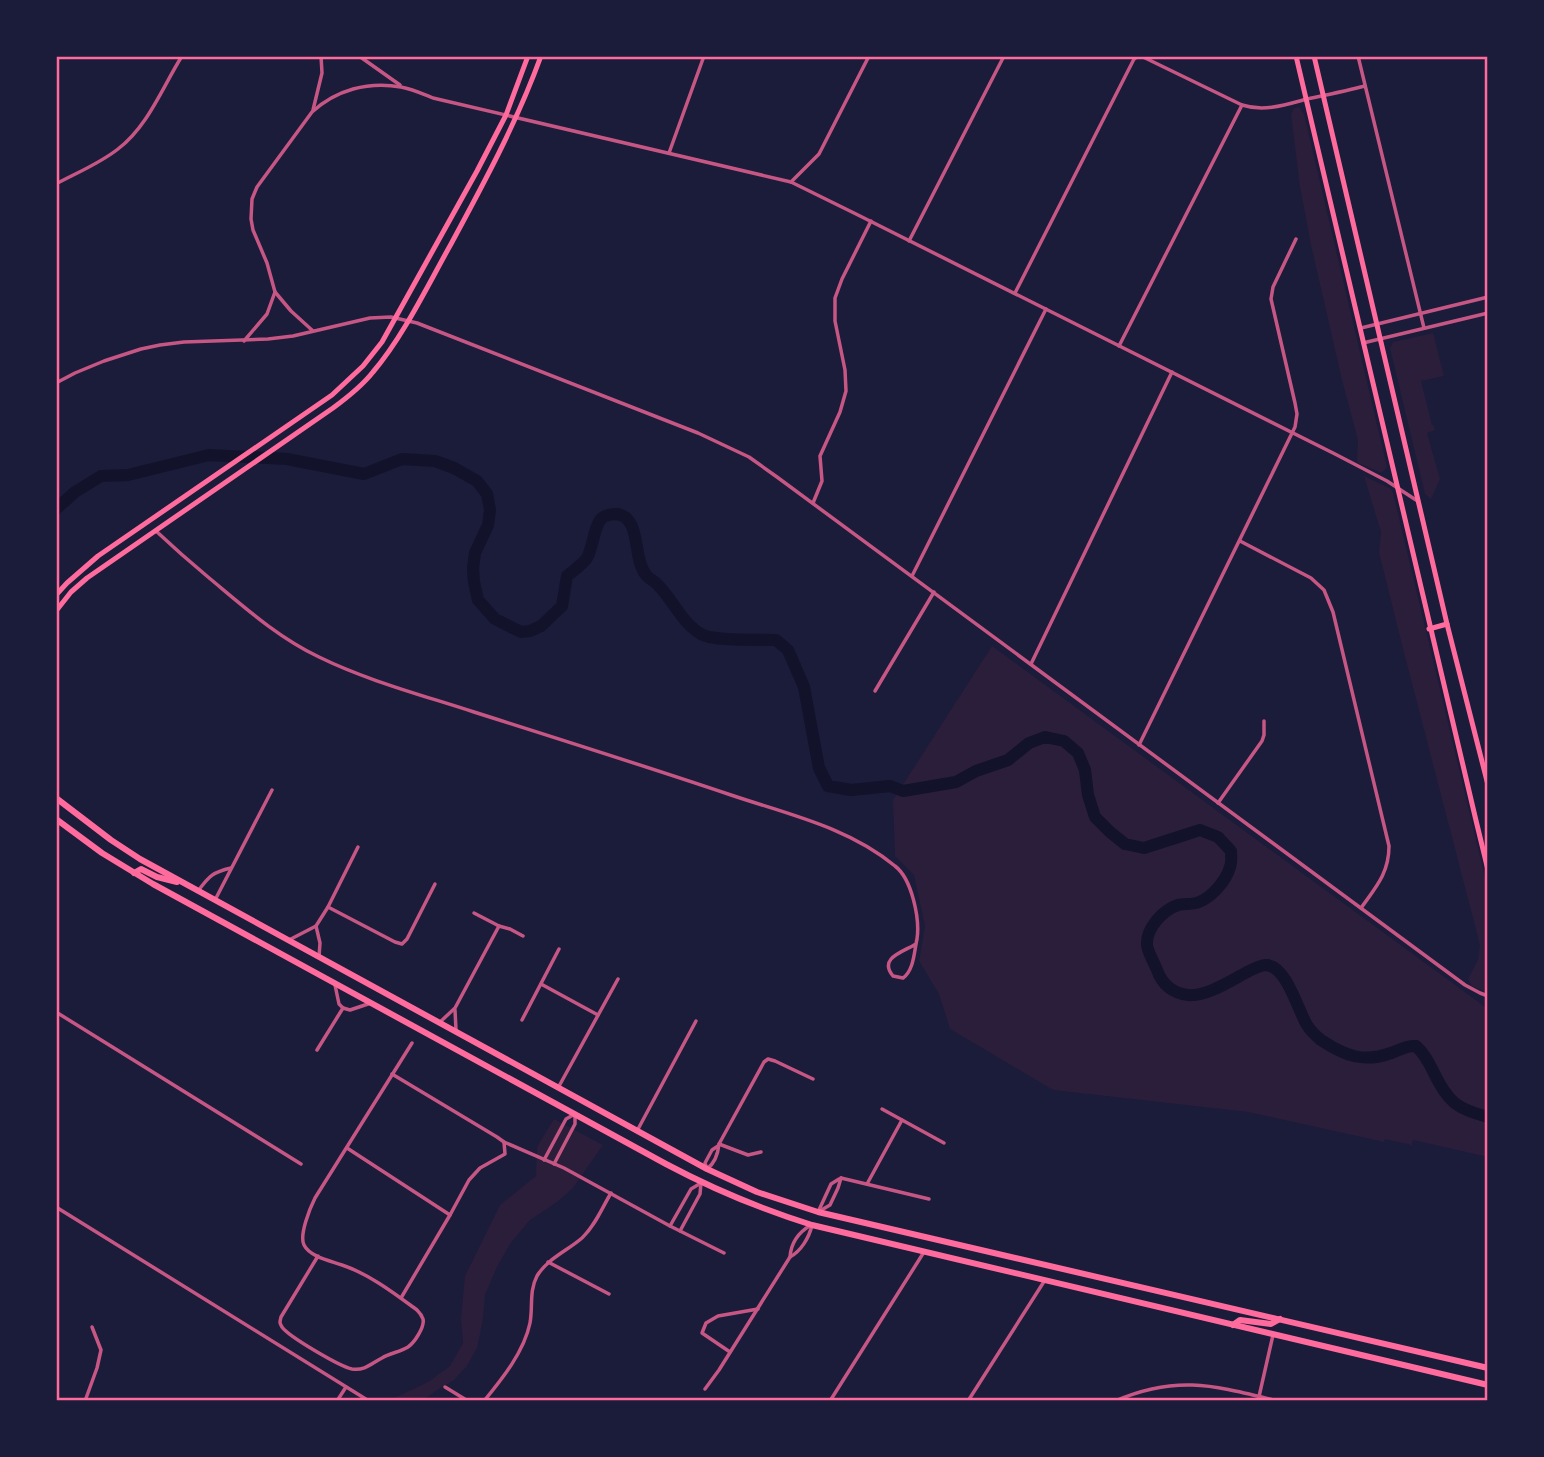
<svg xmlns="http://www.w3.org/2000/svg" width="1544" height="1457" font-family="Poppins,sans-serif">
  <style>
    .green { fill: #2a1e3b }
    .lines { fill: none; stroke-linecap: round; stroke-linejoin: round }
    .river { stroke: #12122b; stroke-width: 12 }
    .minor { stroke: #c65784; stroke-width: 3.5 }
    .secondary { stroke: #ff6b9d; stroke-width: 5 }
    .primary { stroke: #ff6b9d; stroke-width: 6 }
    .neatline { fill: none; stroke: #ff6b9d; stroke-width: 2.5 }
  </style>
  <rect width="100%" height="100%" fill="#1b1b3a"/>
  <g class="green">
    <polygon points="1299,107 1304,114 1387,467 1382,473 1358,463 1357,461 1358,440 1342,380 1311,245 1300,187 1291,114 1294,108"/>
    <polygon points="1433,333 1444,376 1421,381 1432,425 1433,425 1435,430 1427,433 1440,479 1431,499 1425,494 1390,348 1393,342"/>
    <polygon points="1364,476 1391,489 1393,493 1488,890 1488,993 1472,986 1468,979 1478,960 1480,945 1401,641 1379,552 1381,532"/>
    <polygon points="992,646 1488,1009 1488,1157 1413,1140 1412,1145 1385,1139 1384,1142 1248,1112 1053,1090 950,1029 939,994 919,961 925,926 914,875 895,856 893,800"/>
    <polygon points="554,1119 603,1145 573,1188 557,1202 530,1220 510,1244 497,1267 485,1295 483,1319 477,1348 467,1366 454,1380 437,1390 422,1401 388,1401 428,1382 450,1366 463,1343 461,1318 465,1276 500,1205 536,1176 537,1147"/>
  </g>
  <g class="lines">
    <path class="river" d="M56,509L75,492L101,476L128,475L209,455L287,459L364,474L402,459L435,461L454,468L477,481L487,494L490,510L488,525L475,553L473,568L474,582L478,600L495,619L521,632L530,631L541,626L562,606L567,576C573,571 582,565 587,558C593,548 594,525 602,518C606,515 612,514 617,514C642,518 632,558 646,575C649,579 655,581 658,585C673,600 682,623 701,634C715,642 757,639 776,640L788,650L804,687L819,768L828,786L851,790L890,786L903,791L956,782L976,771L1008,760L1029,743L1045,737L1064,741L1078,753L1085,770L1088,795L1095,817L1110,832L1125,844L1144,848L1200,830L1218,837L1231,851C1231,856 1232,862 1230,867C1226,881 1212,897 1199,902C1193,905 1185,903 1178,905C1163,910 1146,928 1147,945C1148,953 1154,962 1157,970C1162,984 1172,993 1188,995C1207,997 1233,979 1251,970C1256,968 1261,965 1266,965C1287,966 1298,1011 1307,1025C1310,1030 1316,1036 1321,1040C1345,1056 1364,1063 1391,1053C1399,1050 1407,1045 1416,1046C1425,1054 1429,1063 1434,1073C1448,1102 1457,1109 1488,1117"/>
    <g class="minor">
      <polyline points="359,56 400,85"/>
      <path d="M1141,56L1242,105C1264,112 1285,105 1307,99C1326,95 1346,91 1365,86"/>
      <polyline points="1358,56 1424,328"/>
      <polyline points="313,110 322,73 321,56"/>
      <polyline points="669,153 704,56"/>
      <polyline points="791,182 819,154 869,56"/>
      <path d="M56,184C76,173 99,164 118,149C148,126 162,88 182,56"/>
      <polyline points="909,241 1004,56"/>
      <polyline points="1015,293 1134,59 1138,56"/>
      <polyline points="1361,328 1488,297"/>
      <path d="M313,331L291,311L275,292L267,263L253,230L251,219L252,199L257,187L312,112C336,90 368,81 401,87C412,89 423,94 433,98L791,182L856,214L1335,454L1387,481L1416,500"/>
      <polyline points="244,341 267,314 275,292"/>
      <polyline points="1363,343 1488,313"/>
      <polyline points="1119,346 1242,105"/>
      <polyline points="56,383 75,373 104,361 141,349 160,345 184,342 268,339 293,336 370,318 391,317 417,323 698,433 749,457 777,477 1465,985 1480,993 1488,996"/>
      <polyline points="813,503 822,481 820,456 840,412 846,391 845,370 835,321 835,298 842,279 871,221"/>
      <path d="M156,531C173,547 190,562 208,577C243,606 277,637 319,657C368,681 422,695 474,712C559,739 645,766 731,795C787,814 848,827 895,866C912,879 920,919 917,939C914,952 914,970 903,978L893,976C878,958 903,952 916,944"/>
      <path d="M1240,541L1311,578L1324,590L1333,612L1389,846C1389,873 1376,887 1361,908"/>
      <polyline points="912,576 1046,309"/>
      <polyline points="1031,664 1172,372"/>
      <polyline points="875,691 934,592"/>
      <polyline points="1139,745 1295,427 1297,414 1295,403 1271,299 1273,287 1296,239"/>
      <polyline points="1218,803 1262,741 1264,735 1264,721"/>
      <path d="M198,891C209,876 213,872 231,868"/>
      <polyline points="215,900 272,790"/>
      <polyline points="328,907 395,942 402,944 407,939 435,884"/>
      <polyline points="474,913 499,926"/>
      <polyline points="316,926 320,943 319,957"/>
      <polyline points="289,940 316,926 328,907 358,847"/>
      <polyline points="541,984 598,1015"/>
      <polyline points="335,985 339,1004 343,1008"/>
      <polyline points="343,1008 350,1010 371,1003"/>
      <polyline points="455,1010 456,1030"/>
      <polyline points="56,1012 301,1164"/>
      <polyline points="522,1020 559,949"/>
      <polyline points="439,1023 455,1008 499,926 510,929 523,936"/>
      <polyline points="317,1050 343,1008"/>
      <polyline points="392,1074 497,1137 504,1142 564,1168 670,1226 724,1253"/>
      <polyline points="558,1088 618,979"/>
      <polyline points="882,1109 944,1143"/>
      <polyline points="637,1131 696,1021"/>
      <polyline points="719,1144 748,1155 761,1152"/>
      <polyline points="347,1148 450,1215"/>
      <polyline points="544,1160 566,1119 575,1114"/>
      <polyline points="554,1164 575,1124 575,1115"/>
      <path d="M707,1169C715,1163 718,1154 719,1144L764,1062L768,1059L775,1061L813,1079"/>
      <polyline points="707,1169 705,1163 712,1150 718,1146"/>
      <polyline points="841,1178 929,1199"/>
      <polyline points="867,1184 902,1120"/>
      <polyline points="56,1207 369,1401"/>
      <polyline points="819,1210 831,1184 839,1179"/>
      <polyline points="818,1212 830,1205 838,1188 841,1178"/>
      <polyline points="670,1226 691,1189 701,1183"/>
      <polyline points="680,1231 700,1194 701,1183"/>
      <path d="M318,1256L281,1317C280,1322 279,1322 282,1327C289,1337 341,1367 352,1369C365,1371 372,1363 382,1358C390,1353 400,1352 408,1347C414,1343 425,1327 423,1319C422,1316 419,1312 417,1310C394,1293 369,1274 342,1265C331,1261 310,1257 304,1245C299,1235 310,1208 315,1198L412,1043"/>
      <path d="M790,1257C801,1251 809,1238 812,1225"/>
      <polyline points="548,1262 609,1294"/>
      <polyline points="401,1298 450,1215 469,1180 480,1168 505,1154 504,1142"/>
      <polyline points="730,1352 702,1333 706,1323 718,1316 758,1309"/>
      <polyline points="445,1387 468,1401"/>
      <path d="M705,1389L719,1370L790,1257C791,1243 799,1232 811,1225"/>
      <polyline points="85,1401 97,1368 101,1350 92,1327"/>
      <polyline points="337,1401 346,1387"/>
      <path d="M484,1401C502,1379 524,1352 530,1323C533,1307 529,1291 537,1276C547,1259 567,1251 582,1238C595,1226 602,1208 611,1193"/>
      <polyline points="830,1401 924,1252"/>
      <polyline points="968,1401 1045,1280"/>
      <path d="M1115,1401C1178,1374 1216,1386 1278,1401"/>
      <polyline points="1258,1401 1273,1335"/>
    </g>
    <g class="secondary">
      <path d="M1296,56C1360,327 1422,599 1488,870"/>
      <polyline points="1314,56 1447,624 1488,785"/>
      <polyline points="56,595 67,583 98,556 332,395 363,366 382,342 477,171 506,115 528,56"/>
      <path d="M56,611L71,592L87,578L333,408C348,397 362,386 373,372C403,337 428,285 451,244C484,183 517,122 541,56"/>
      <polyline points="1429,629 1447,624"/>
    </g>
    <g class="primary">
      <polyline points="56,798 111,840 140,859 707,1169 757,1192 818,1212 1488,1368"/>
      <path d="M56,819L102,853L153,884L666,1164C713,1189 761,1209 812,1225L1488,1385"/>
      <polyline points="134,873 141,869 157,877 177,882"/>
      <polyline points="1233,1325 1240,1320 1271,1324 1280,1319"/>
    </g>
  </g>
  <rect width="1544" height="1457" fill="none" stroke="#1b1b3a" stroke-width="116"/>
  <rect x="58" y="58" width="1428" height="1341" class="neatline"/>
</svg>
